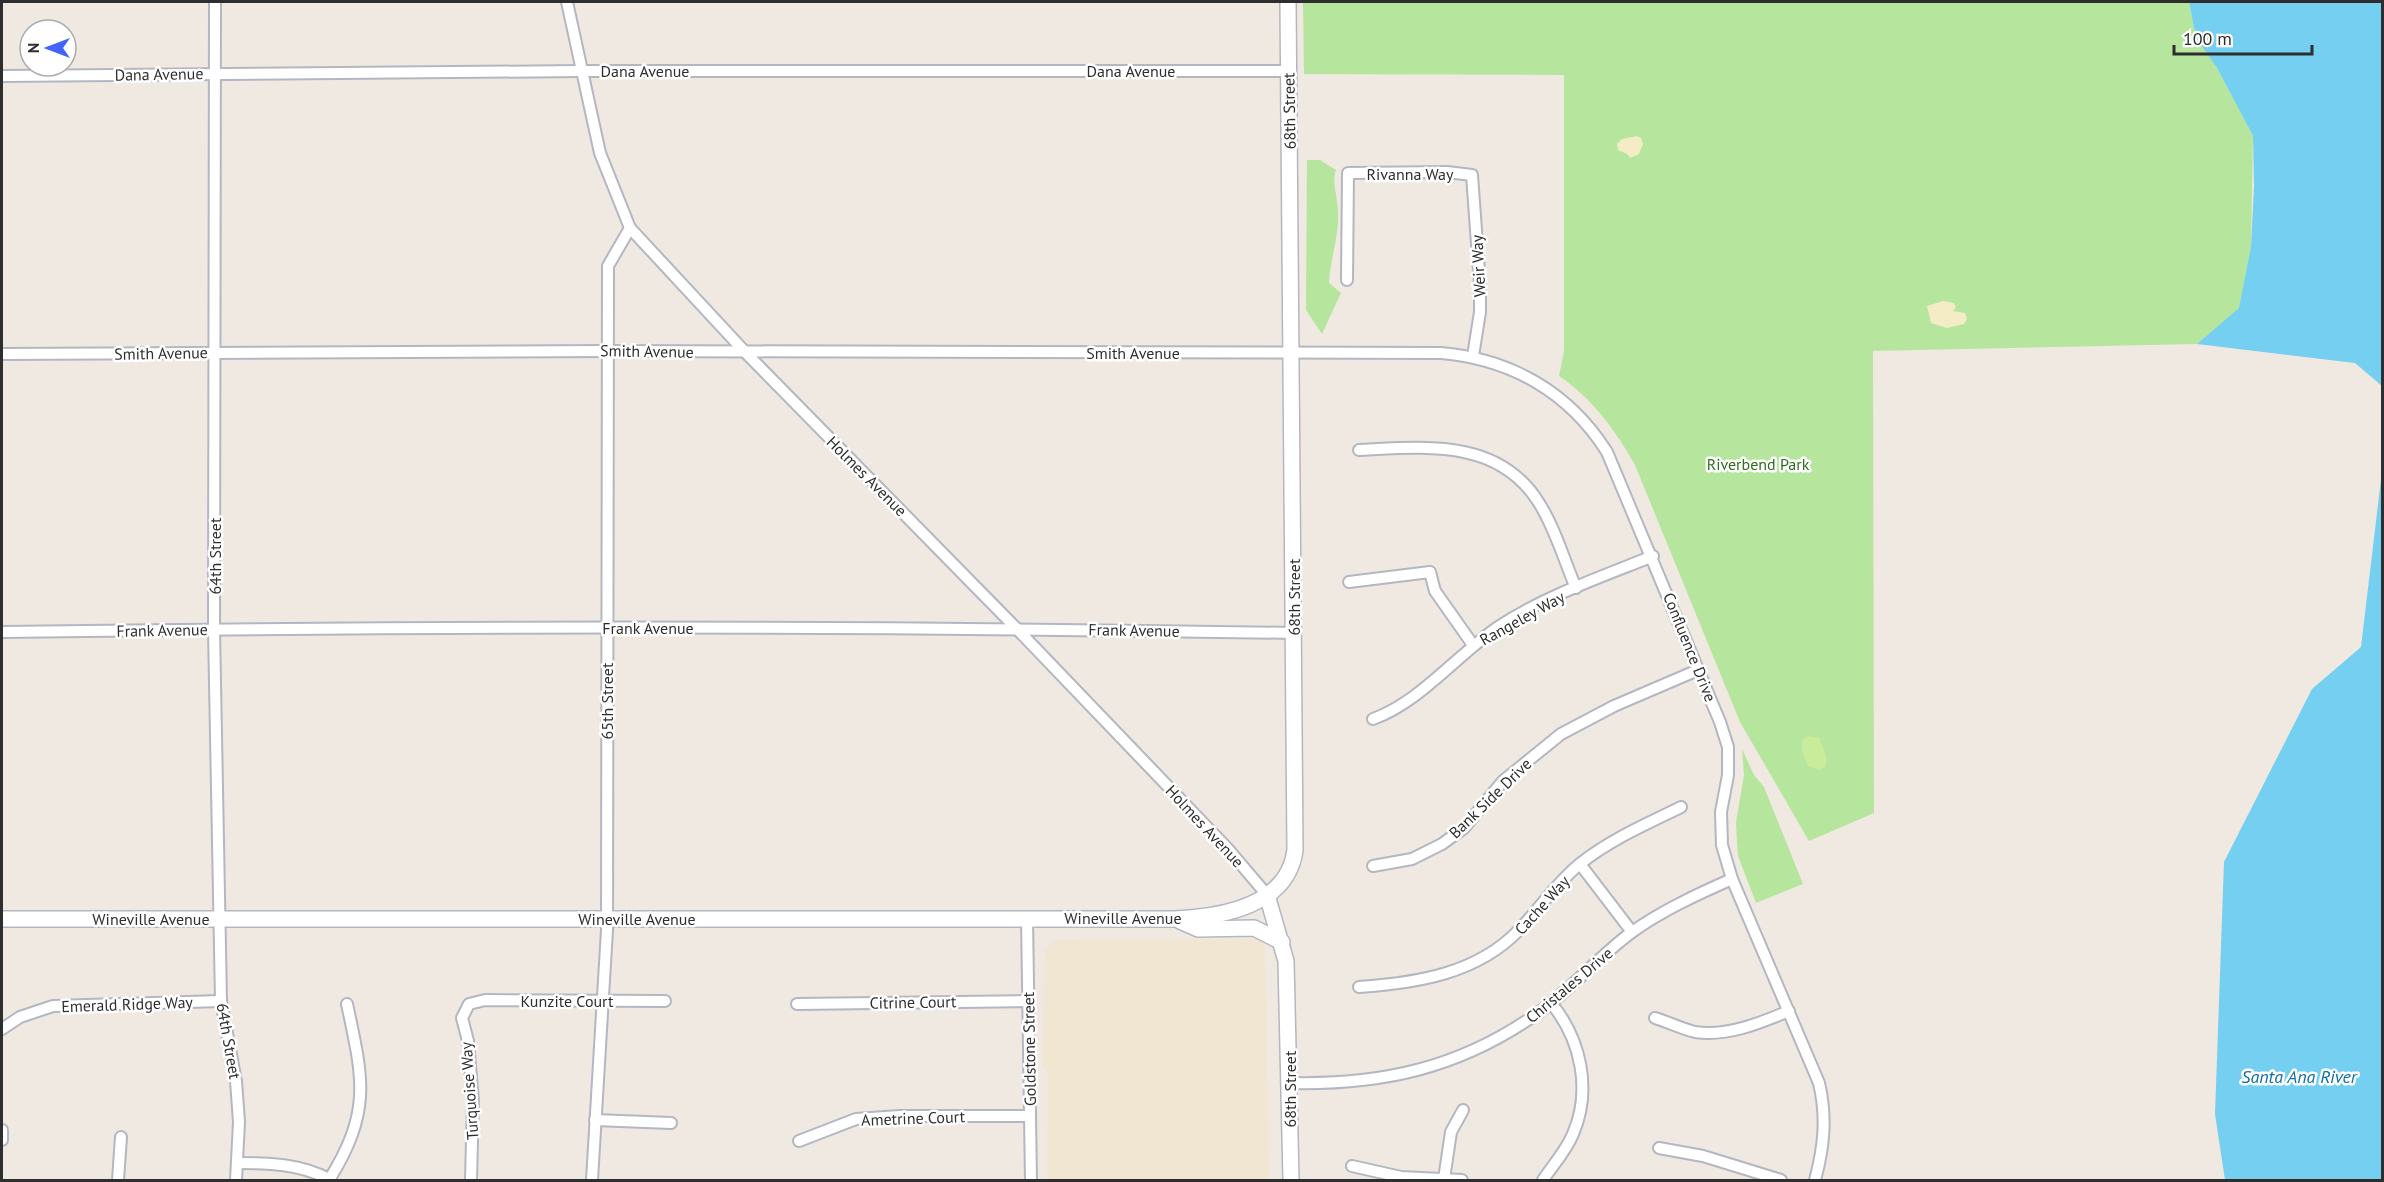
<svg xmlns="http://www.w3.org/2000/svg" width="2384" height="1182" font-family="'PT Sans',sans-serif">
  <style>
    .education { fill: #f0e6d1 }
    .green { fill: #b6e59e }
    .sand { fill: #f3ecc5 }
    .pitch { fill: #c9ec9a }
    .water { fill: #75cff0 }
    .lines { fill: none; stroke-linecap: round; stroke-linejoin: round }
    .street-casing { stroke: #b4b7c1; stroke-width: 14 }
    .secondary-casing { stroke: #b4b7c1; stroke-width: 18 }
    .street { stroke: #fff; stroke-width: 10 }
    .secondary { stroke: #fff; stroke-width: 15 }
    .labels { text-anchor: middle; stroke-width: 5; stroke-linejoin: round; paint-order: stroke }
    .street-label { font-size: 16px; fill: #2e2e2e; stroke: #fff }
    .park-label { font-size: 16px; fill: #2c6e1b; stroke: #fff }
    .water-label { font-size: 18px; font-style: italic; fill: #0d6fa3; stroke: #fff }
  </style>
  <rect width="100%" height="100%" fill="#efe9e1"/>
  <polygon class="education" points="1257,939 1265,949 1269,1180 1047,1180 1048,1073 1042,1064 1045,950 1055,940"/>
  <g class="green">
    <path d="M1303,2H2189L2196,38L2217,68L2253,136L2251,246L2239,309L2197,344L1873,351L1874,813L1809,841L1740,722L1635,465C1616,431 1592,398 1559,376L1564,351V75L1304,74Z"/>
    <path d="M1307,160H1320L1336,170C1332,182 1336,190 1337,202C1342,231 1330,256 1329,283L1341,293L1322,334L1306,310Z"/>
    <polygon points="1742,749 1754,775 1764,787 1803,884 1756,903 1738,856 1737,843 1736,822 1744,775"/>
  </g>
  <g class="sand">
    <polygon points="1637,136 1641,138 1643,144 1639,154 1630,158 1627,154 1618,150 1617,144 1622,139"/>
    <polygon points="1943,301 1954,303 1956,307 1953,311 1965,313 1967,319 1964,324 1947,328 1931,323 1927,306"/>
  </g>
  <polygon class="pitch" points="1808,736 1819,738 1827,758 1825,767 1819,770 1808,766 1802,752 1802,741"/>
  <g class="water">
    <polygon points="2189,2 2382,2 2382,386 2355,363 2197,344 2239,308 2251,246 2254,186 2253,136 2217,68 2196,38"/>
    <polygon points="2382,471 2382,1180 2225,1180 2215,1114 2224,862 2312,689 2361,647"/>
  </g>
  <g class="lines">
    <g class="street-casing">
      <g id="street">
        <polyline points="215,2 214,629 221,1001 236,1081 239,1122 236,1180"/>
        <polyline points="567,2 600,153 630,228 746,353 1017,629 1228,849 1267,895"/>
        <polyline points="2,76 581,71 1289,71"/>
        <polyline points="1347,280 1348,173 1447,172 1472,175 1480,285 1480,312 1473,356"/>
        <path d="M2,354L606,351L1441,353C1511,359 1569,392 1607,452L1720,722L1728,747V775L1721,812L1722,845L1732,879L1819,1083C1827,1117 1824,1147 1815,1180"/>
        <path d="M1359,450C1425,447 1499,438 1539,503C1555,528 1564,560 1576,588"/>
        <polyline points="1349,582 1430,572 1435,591 1473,645"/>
        <path d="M2,632C432,626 863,626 1294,633"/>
        <path d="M1373,719C1420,702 1456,656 1498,627C1545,596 1601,577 1653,556"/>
        <polyline points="1580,864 1632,932"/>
        <polyline points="1373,866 1412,859 1442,844 1464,828 1503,781 1561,734 1614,706 1698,670"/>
        <polyline points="1027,917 1031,1180"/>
        <path d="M1359,987C1416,983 1477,974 1519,930C1540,908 1557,882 1581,863C1611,839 1647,824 1681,807"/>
        <polyline points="797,1004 1028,1001"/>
        <path d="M1655,1018C1668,1022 1682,1029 1695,1032C1727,1037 1760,1023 1789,1011"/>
        <polyline points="2,1029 20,1017 53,1006 221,1001"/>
        <path d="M1290,1083C1382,1085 1459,1068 1535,1015C1570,991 1598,957 1632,932C1663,910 1698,894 1732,879"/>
        <polyline points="595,1120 671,1123"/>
        <polyline points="2,1130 2,1140"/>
        <polyline points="799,1141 856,1119 900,1116 1030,1116"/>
        <polyline points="1659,1148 1703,1156 1781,1180"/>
        <path d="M238,1163C271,1163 301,1164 331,1180"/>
        <polyline points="1352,1166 1401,1177 1462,1180"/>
        <polyline points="1444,1179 1451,1132 1463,1110"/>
        <polyline points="118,1180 121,1137"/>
        <path d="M329,1180C372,1111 363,1079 347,1004"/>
        <polyline points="471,1180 473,1101 468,1041 462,1018 469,1004 485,1000 665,1001"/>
        <polyline points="592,1180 607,930 608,266 630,228"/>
        <path d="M1543,1180C1553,1165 1566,1151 1573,1134C1592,1090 1581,1039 1551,1003"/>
      </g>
    </g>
    <g class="secondary-casing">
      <g id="secondary">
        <polyline points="1267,895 1286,961 1291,1180"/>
        <path d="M2,919H1175C1221,917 1288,906 1295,850L1288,2"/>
        <polyline points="1180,921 1198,929 1254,928 1282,942"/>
      </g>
    </g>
    <use href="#street" class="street"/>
    <use href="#secondary" class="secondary"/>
  </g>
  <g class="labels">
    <g class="street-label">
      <text x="645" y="77">Dana Avenue</text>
      <text x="1131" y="77">Dana Avenue</text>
      <text transform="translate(159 74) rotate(-1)" y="6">Dana Avenue</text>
      <text transform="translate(1289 111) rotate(-91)" y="6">68th Street</text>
      <text x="1410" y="180">Rivanna Way</text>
      <text transform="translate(1478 266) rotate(-93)" y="6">Weir Way</text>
      <text transform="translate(647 351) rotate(1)" y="6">Smith Avenue</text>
      <text transform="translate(161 353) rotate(-1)" y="6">Smith Avenue</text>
      <text x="1133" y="359">Smith Avenue</text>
      <text transform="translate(867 476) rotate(45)" y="6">Holmes Avenue</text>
      <text transform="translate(215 556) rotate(-90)" y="6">64th Street</text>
      <text transform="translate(1294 597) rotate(-90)" y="6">68th Street</text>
      <text transform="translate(1522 618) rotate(-29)" y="6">Rangeley Way</text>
      <text x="648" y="634">Frank Avenue</text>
      <text transform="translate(162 630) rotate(-1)" y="6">Frank Avenue</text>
      <text transform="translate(1134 630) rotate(1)" y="6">Frank Avenue</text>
      <text transform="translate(1690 647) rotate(68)" y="6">Confluence Drive</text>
      <text transform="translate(607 701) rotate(-90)" y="6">65th Street</text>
      <text transform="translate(1490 798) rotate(-44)" y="6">Bank Side Drive</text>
      <text transform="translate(1205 826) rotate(47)" y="6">Holmes Avenue</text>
      <text transform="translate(1542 905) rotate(-48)" y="6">Cache Way</text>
      <text x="1123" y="924">Wineville Avenue</text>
      <text x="151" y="925">Wineville Avenue</text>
      <text x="637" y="925">Wineville Avenue</text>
      <text transform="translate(1569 985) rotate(-40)" y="6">Christales Drive</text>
      <text x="567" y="1007">Kunzite Court</text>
      <text transform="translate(913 1002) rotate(-1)" y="6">Citrine Court</text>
      <text transform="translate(127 1004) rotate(-2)" y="6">Emerald Ridge Way</text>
      <text transform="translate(229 1041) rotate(80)" y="6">64th Street</text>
      <text transform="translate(1029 1049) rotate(-91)" y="6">Goldstone Street</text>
      <text transform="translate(1290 1089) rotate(-90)" y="6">68th Street</text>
      <text transform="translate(469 1091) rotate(-94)" y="6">Turquoise Way</text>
      <text transform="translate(913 1118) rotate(-2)" y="6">Ametrine Court</text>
    </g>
    <g class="park-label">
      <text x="1758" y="470">Riverbend Park</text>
    </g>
    <g class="water-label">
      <text x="2299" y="1083">Santa Ana River</text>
    </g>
  </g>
  <rect width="2384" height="1182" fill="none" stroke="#2e2e2e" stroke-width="6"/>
  <g transform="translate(48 48) rotate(270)"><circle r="28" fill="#ffffff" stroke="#ababab" stroke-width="1.5"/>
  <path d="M0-4.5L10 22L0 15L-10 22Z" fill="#4264fb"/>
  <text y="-9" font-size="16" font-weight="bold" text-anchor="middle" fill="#2e2e2e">N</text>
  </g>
  <path d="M2174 45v9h138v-9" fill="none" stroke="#2e2e2e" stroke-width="3"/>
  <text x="2183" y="45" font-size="18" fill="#2e2e2e" stroke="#ffffff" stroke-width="4.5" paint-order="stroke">100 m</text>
</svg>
